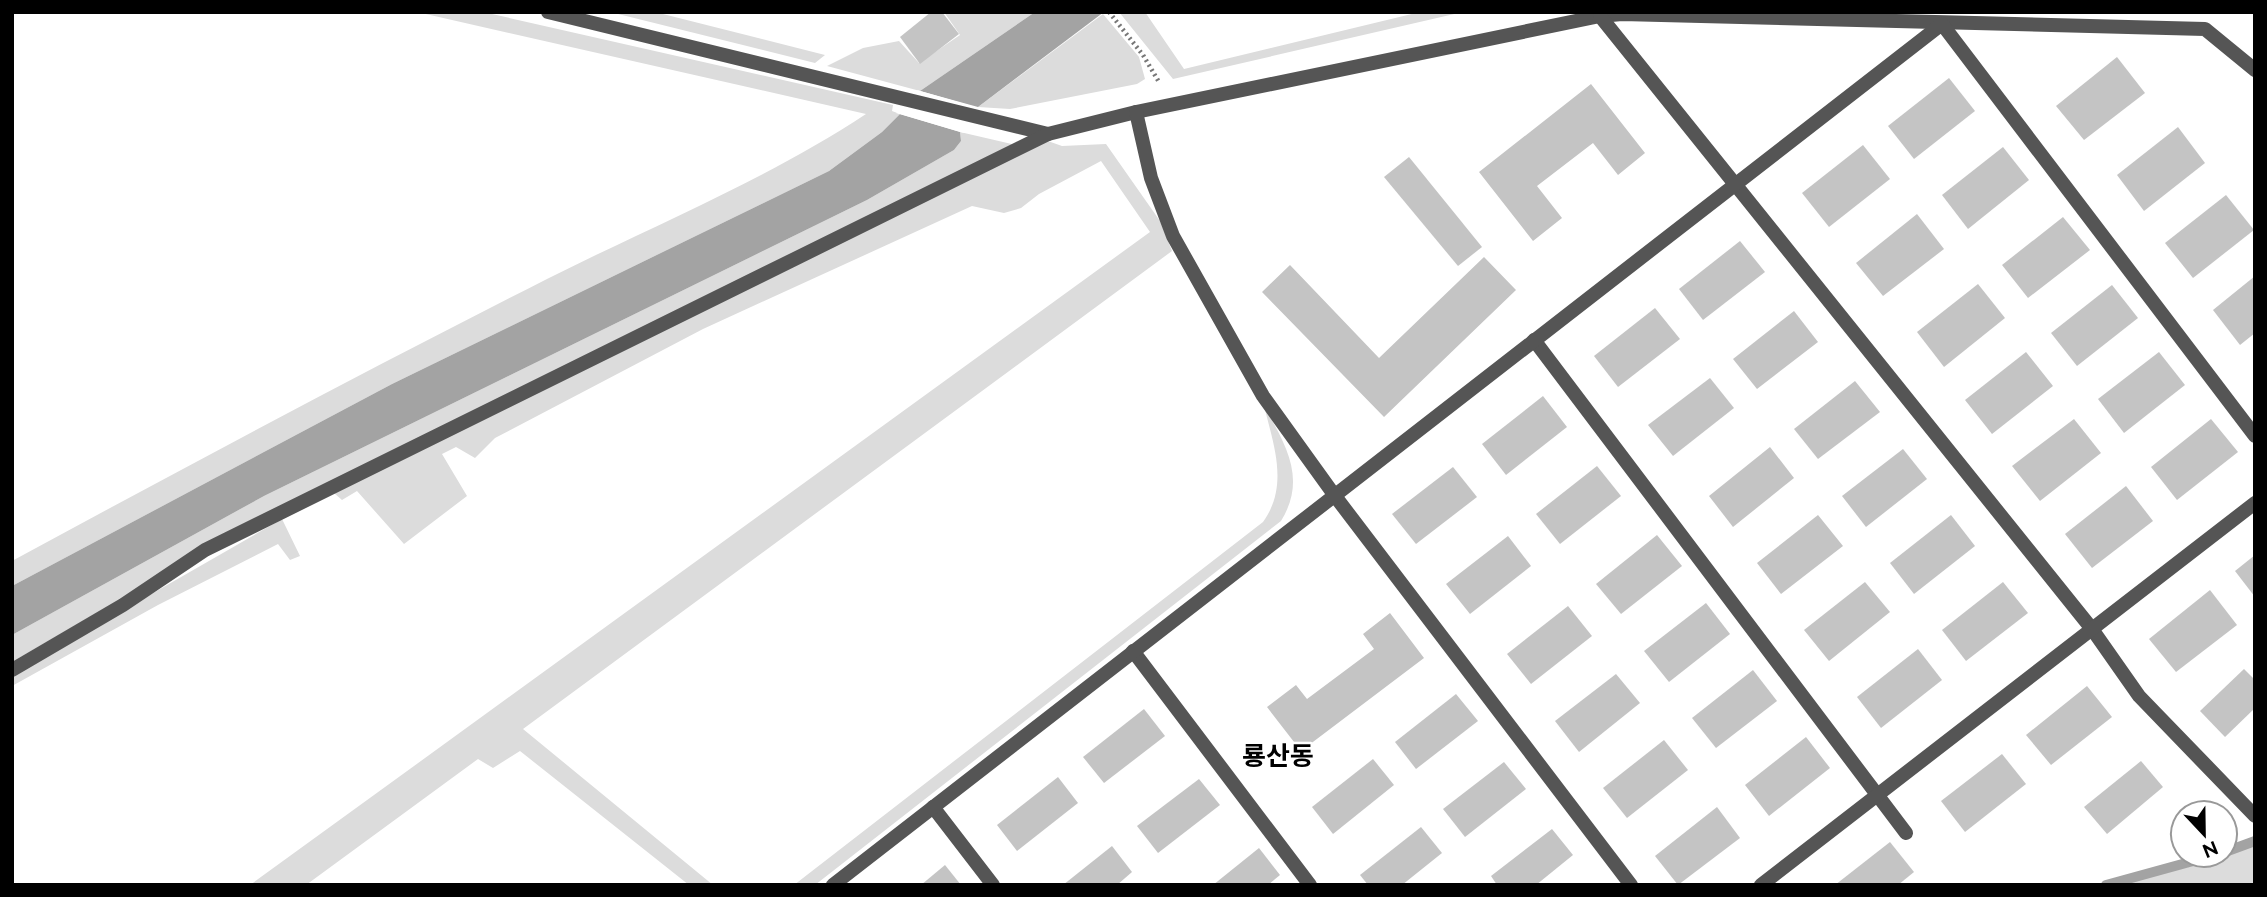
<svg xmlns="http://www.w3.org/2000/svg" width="2267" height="897" font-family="Raleway,'Noto Sans KR',sans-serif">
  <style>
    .green { fill: #dcdcdc }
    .water { fill: #a3a3a3 }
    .pier { fill: #fff }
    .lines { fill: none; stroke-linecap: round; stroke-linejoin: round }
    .stream { stroke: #a3a3a3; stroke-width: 10 }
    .building { fill: #c4c4c4 }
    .path { stroke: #777; stroke-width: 4.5; stroke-dasharray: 2 3.5; stroke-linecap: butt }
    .minor { stroke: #555; stroke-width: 14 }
    .labels { text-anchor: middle; stroke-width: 5; stroke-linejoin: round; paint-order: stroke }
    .quarter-label { font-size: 26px; font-weight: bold; fill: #000; stroke: #fff }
  </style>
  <rect width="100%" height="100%" fill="#fff"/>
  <g class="green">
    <path d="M417,12H483L893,105L892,111L900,114L882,132L829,171L392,384L12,586V561C189,465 367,370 547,279C654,225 766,180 866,114Z"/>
    <polygon points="610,12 655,12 825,55 815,63"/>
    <polygon points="944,12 1035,12 920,91 827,66 863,48 899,41 919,63 960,35"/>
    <polygon points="1119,12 1145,12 1184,69 1420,12 1463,12 1173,79"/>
    <polygon points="1103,14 1139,57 1145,79 1137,84 1010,109 978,107"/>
    <polygon points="960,132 1016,145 138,589 12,662 12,635 264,496 867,200 954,150 961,141"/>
    <polygon points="1045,140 1062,146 1106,144 1160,221 1172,251 523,729 713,885 689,885 520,751 493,768 478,759 306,885 250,885 1150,232 1101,161 1039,194 1021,208 1004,213 972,206 703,329 495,438 475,458 456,447 442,454 467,496 404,544 357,491 342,500 334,493"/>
    <path d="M1264,406C1286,445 1307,479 1281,521L815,885H794L1263,522C1289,486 1274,446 1264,406Z"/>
    <polygon points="282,519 300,556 290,560 278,544 158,605 12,686 12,674"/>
    <polygon points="2255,844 2255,885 2119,885 2192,866"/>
  </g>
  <g class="water">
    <polygon points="1035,12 1104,12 978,107 920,91"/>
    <polygon points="900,114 960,132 961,141 954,150 867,200 264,496 12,635 12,586 392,384 829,171 882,132"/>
  </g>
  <g class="pier">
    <polygon points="917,90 982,109 977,111 919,94"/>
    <polygon points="900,110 962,128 964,133 896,113"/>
  </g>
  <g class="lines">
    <g class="stream">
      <polyline points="2225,852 2255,841"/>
      <polyline points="2106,885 2215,855"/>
    </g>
  </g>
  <g class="building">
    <polygon points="931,12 942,12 959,34 920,64 900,37"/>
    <polygon points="2117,57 2145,93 2084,140 2056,106"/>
    <polygon points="1949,78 1975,111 1914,159 1888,126"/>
    <polygon points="1591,84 1645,153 1618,175 1593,143 1537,186 1562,218 1533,241 1479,172"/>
    <polygon points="2178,127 2205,163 2144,211 2117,175"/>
    <polygon points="1863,145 1890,179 1829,227 1802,193"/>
    <polygon points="2003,147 2029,180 1968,229 1942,195"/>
    <polygon points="1409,157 1482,247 1458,266 1384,177"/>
    <polygon points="2226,195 2254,230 2193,278 2165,243"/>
    <polygon points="1917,214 1944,249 1883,296 1856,263"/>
    <polygon points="2063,217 2090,250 2028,298 2002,265"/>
    <polygon points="1740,241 1765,272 1703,320 1679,289"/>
    <polygon points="1484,257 1516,290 1384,417 1262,292 1290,265 1379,358"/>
    <polygon points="2255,276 2255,333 2240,345 2213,310"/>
    <polygon points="1978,284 2005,318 1944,367 1917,332"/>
    <polygon points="2112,285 2138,318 2077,366 2051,333"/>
    <polygon points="1655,308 1680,339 1618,387 1594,356"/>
    <polygon points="1794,311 1818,342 1757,389 1733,359"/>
    <polygon points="2026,352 2053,386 1992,434 1965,400"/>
    <polygon points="2159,352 2185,385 2124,433 2098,399"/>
    <polygon points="1710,378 1734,408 1673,456 1648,425"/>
    <polygon points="1855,381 1880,412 1818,459 1794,429"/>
    <polygon points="1543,396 1567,427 1506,475 1482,444"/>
    <polygon points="2074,419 2101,453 2040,501 2012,466"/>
    <polygon points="2211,419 2238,452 2177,500 2151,467"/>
    <polygon points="1770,447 1794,478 1733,527 1709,496"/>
    <polygon points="1903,449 1927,479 1866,527 1842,496"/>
    <polygon points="1597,466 1621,496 1560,544 1536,514"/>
    <polygon points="1453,467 1477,497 1416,544 1392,514"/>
    <polygon points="2126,486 2153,521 2092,568 2065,534"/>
    <polygon points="1818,515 1843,546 1781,594 1757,563"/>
    <polygon points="1951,515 1975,546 1914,594 1890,563"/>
    <polygon points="1657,535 1682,566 1621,614 1596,584"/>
    <polygon points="1508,536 1531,566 1470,614 1446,584"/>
    <polygon points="2255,555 2255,597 2235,571"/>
    <polygon points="1865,582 1890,612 1829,661 1804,630"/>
    <polygon points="2003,582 2028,613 1966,661 1942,630"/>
    <polygon points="2210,590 2237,625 2176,672 2149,639"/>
    <polygon points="1706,603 1730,634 1669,682 1644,651"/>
    <polygon points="1568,606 1592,636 1531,684 1507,654"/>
    <polygon points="1390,613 1424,658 1301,751 1267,707 1296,685 1307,699 1374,649 1363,634"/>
    <polygon points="1918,649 1942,680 1881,728 1857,697"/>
    <polygon points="2244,669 2255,680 2255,708 2225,737 2200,711"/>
    <polygon points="1753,670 1777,701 1716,748 1692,718"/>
    <polygon points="1616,674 1640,703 1579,752 1555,721"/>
    <polygon points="2087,686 2112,717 2051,765 2026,735"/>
    <polygon points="1456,694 1478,721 1416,769 1395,742"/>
    <polygon points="1144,709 1165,736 1104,783 1083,757"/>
    <polygon points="1806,737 1830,768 1769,816 1745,785"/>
    <polygon points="1664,740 1688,770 1627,818 1603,788"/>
    <polygon points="2002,754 2026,784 1965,832 1941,801"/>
    <polygon points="1373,759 1394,785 1333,834 1312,807"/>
    <polygon points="2141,761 2163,787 2107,834 2084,807"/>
    <polygon points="1504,762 1526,789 1465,837 1443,809"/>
    <polygon points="1058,777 1078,803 1017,851 997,825"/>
    <polygon points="1199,779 1220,805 1158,853 1137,826"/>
    <polygon points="1717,807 1740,838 1678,885 1655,856"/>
    <polygon points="1421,827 1442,853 1402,885 1368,885 1360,875"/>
    <polygon points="1552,829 1573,855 1536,885 1497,885 1491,876"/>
    <polygon points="1890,842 1914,872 1898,885 1835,885"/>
    <polygon points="1112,846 1132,872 1117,885 1063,885"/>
    <polygon points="1259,848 1280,875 1268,885 1213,885"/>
    <polygon points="945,865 961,885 921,885"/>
  </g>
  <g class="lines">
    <polyline class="path" points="1109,12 1143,55 1159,82"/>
    <g class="minor">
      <polyline points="548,12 1048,134 1136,112 1600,16 1622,14 2205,29 2255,70"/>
      <polyline points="1600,16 2092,629 2139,696 2255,816"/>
      <polyline points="1136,112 1151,178 1173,236 1263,396 1335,496 1631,885"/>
      <polyline points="1534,340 1906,833"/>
      <polyline points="1133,651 1310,885"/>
      <polyline points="12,670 123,605 205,550 1048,134"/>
      <polyline points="933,807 993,885"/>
      <polyline points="833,885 1942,24 2255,436"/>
      <polyline points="1761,885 2255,503"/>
    </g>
  </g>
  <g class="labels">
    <g class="quarter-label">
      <text x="1278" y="765">룡산동</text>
    </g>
  </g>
  <rect width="2267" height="897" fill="none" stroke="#000000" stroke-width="28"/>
  <g transform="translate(2204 834) rotate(158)"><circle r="33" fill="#ffffff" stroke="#999999" stroke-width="2"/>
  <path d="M0-5L12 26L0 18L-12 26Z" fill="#000000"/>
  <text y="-10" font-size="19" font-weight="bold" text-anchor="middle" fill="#000000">N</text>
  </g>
</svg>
